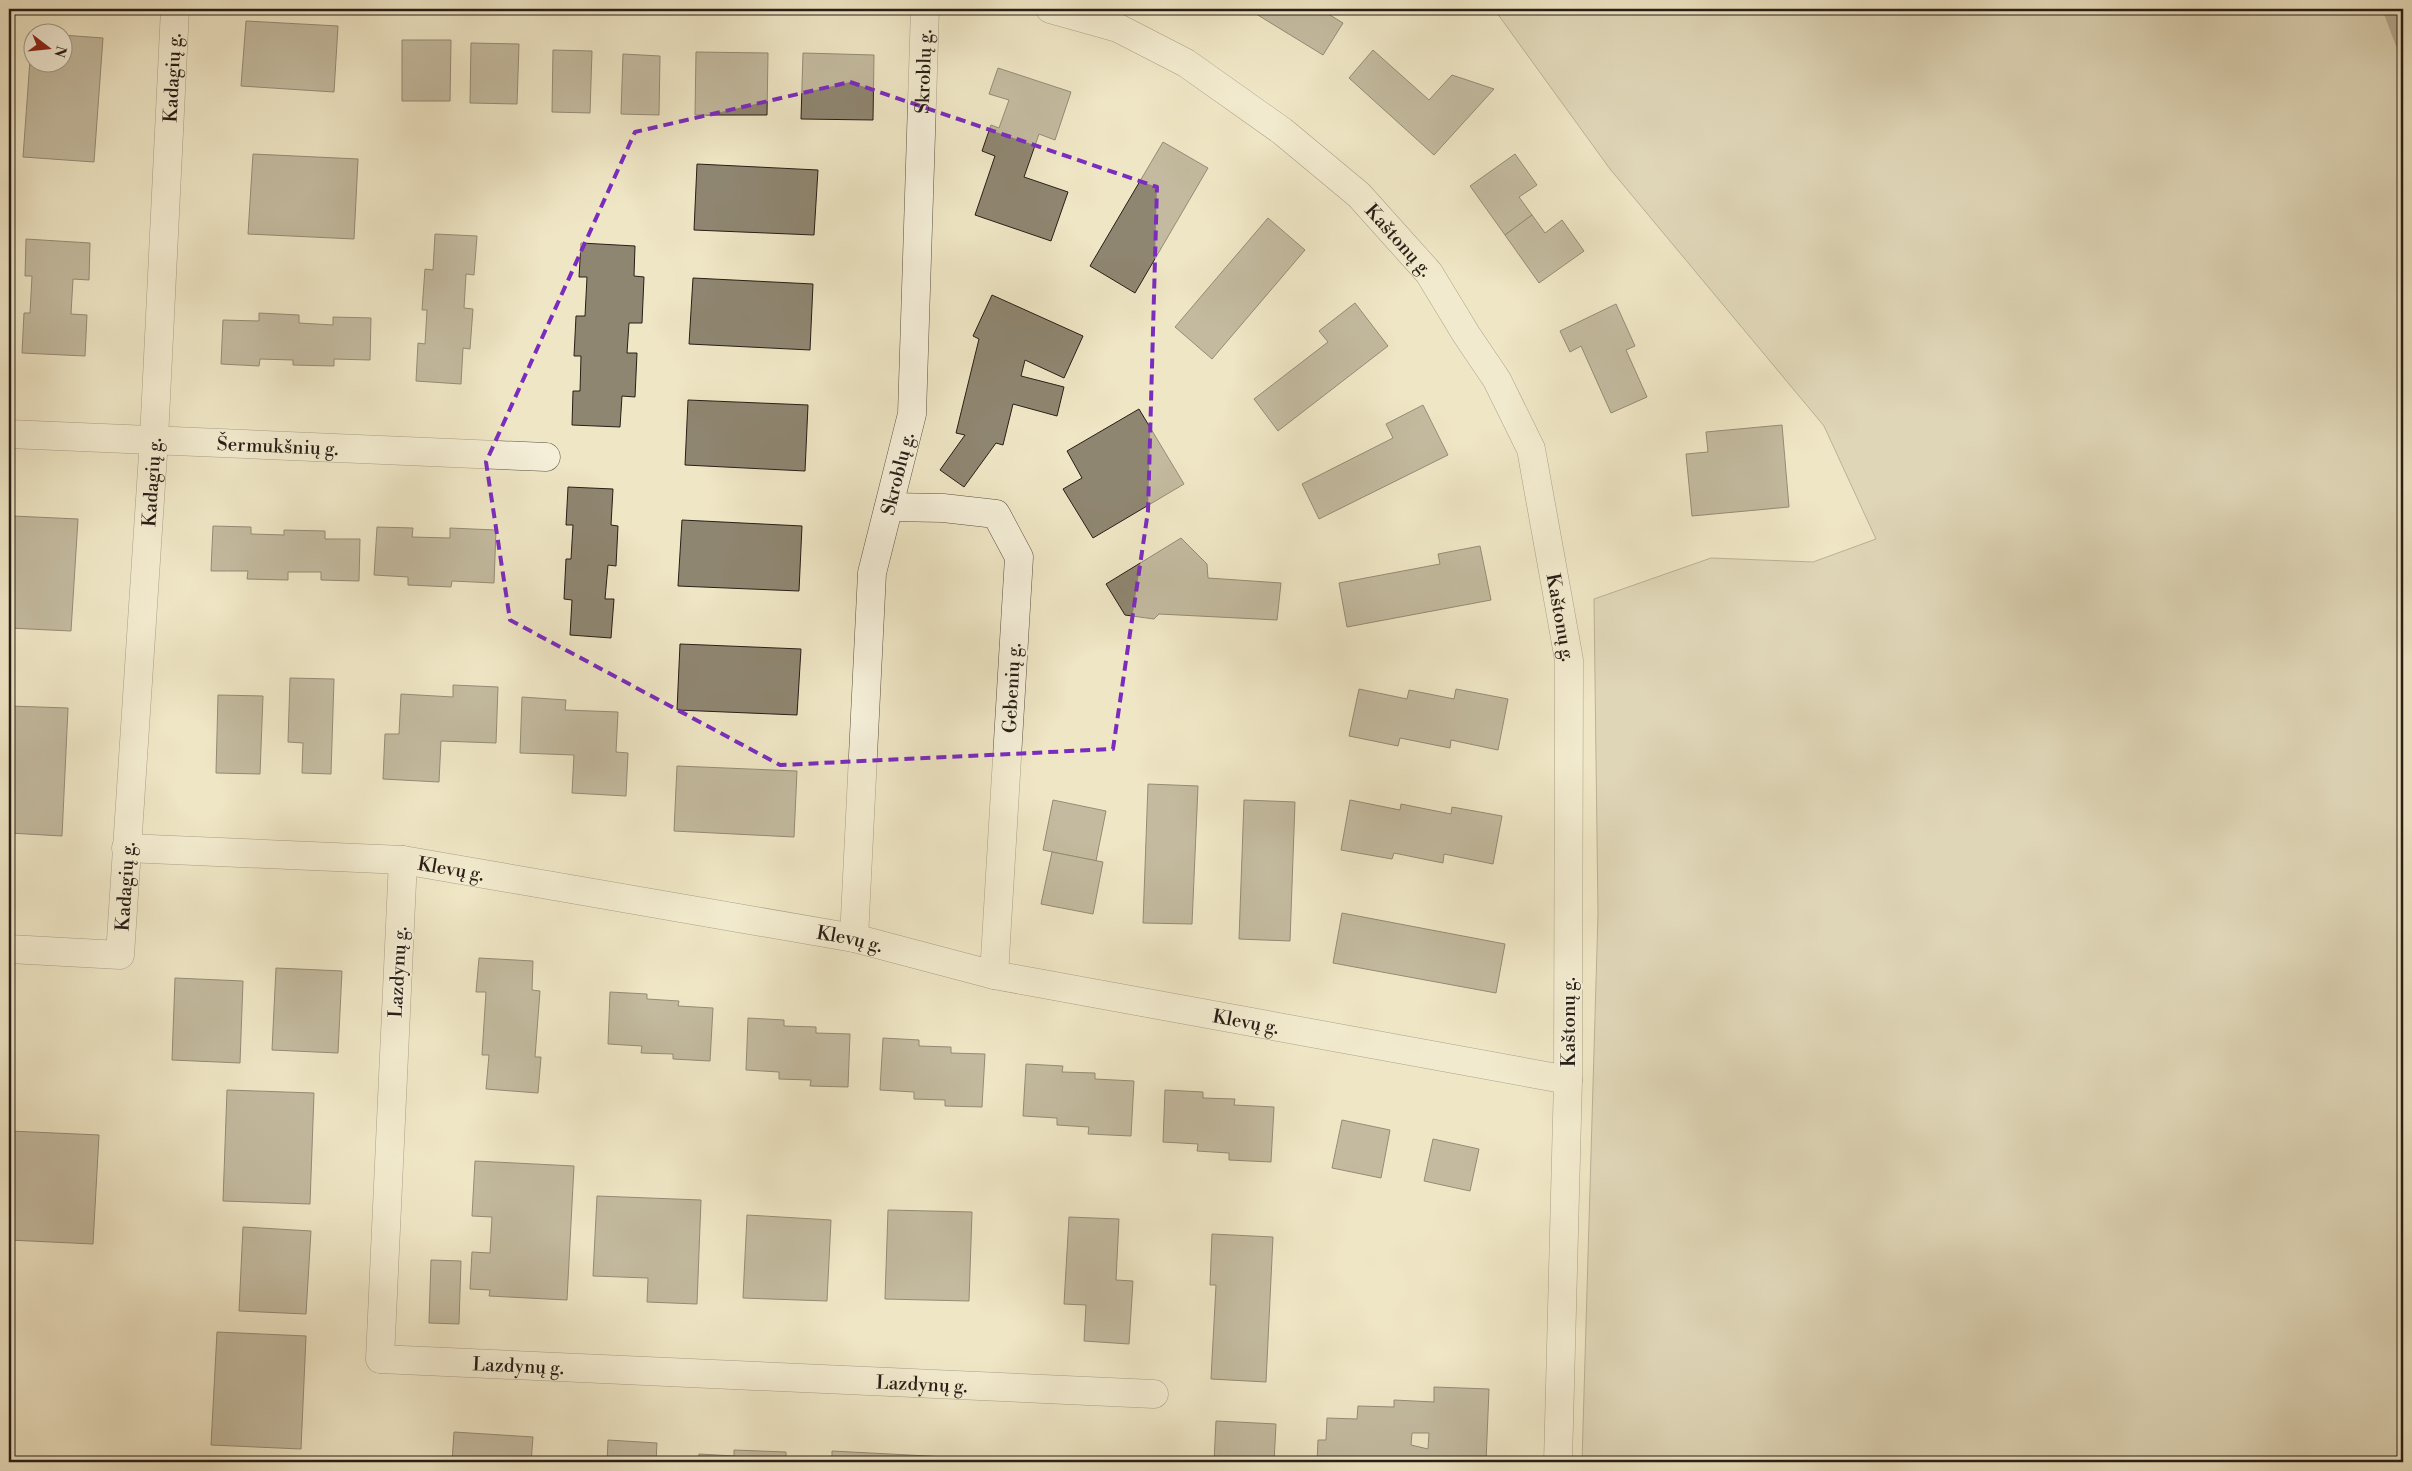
<svg xmlns="http://www.w3.org/2000/svg" width="2412" height="1471" font-family="'Libre Bodoni',serif">
  <style>
    .green { fill: #cdc4a7; stroke: #7a715f }
    .lines { fill: none; stroke-linecap: round; stroke-linejoin: round }
    .stream { stroke: #776d5c; stroke-width: 11 }
    .building { fill: #8f8671; stroke: #281e17; fill-rule: evenodd }
    .street-casing { stroke: #5a5042; stroke-width: 29 }
    .street { stroke: #f5efd9; stroke-width: 28 }
    .marked { fill: none; stroke: #7b2cbf; stroke-width: 4; stroke-dasharray: 10 6; stroke-linejoin: round }
    .labels { text-anchor: middle; stroke-width: 4; stroke-linejoin: round; paint-order: stroke }
    .street-label { font-size: 19px; fill: #281e17; stroke: #f5efd9 }
  </style>
  <rect width="100%" height="100%" fill="#efe6c5"/>
  <filter id="stains"><feTurbulence type="fractalNoise" baseFrequency=".004" numOctaves="4"/><feColorMatrix values="0 0 0 0 .2 0 0 0 0 .09 0 0 0 0 .02 0 0 0 .5 -.17"/></filter>
  <radialGradient id="worn" r=".72"><stop offset=".6" stop-color="#630" stop-opacity="0"/><stop offset="1" stop-color="#630" stop-opacity=".3"/></radialGradient>
  <polygon class="green" points="1494,9 2403,9 2403,1462 1582,1462 1598,914 1594,599 1711,558 1813,562 1876,539 1824,426 1610,169"/>
  <g class="lines">
    <polyline class="stream" points="2388,9 2403,49"/>
  </g>
  <g class="building">
    <polygon points="1248,9 1320,9 1343,23 1323,55"/>
    <polygon points="246,21 338,26 334,92 241,86"/>
    <polygon points="32,32 34,32 32,62 62,62 62,35 103,38 94,162 23,157"/>
    <polygon points="402,40 451,40 450,101 402,101"/>
    <polygon points="471,43 519,44 517,104 470,103"/>
    <polygon points="553,50 592,51 590,113 552,112"/>
    <polygon points="1373,50 1429,100 1452,75 1494,89 1434,155 1349,78"/>
    <polygon points="696,52 768,53 767,115 695,115"/>
    <polygon points="803,53 874,55 873,120 801,119"/>
    <polygon points="623,54 660,56 659,115 621,114"/>
    <polygon points="998,68 1071,92 1055,140 1039,134 1024,177 1068,192 1051,241 975,215 995,156 982,151 991,125 999,128 1009,100 989,94"/>
    <polygon points="1163,142 1208,168 1135,293 1090,266"/>
    <polygon points="253,154 358,159 354,239 248,234"/>
    <polygon points="1515,154 1537,185 1519,197 1532,215 1505,235 1470,186"/>
    <polygon points="697,164 818,170 814,235 694,230"/>
    <polygon points="1532,215 1545,233 1562,220 1584,251 1539,283 1505,235"/>
    <polygon points="1268,218 1305,250 1212,359 1175,327"/>
    <polygon points="435,234 477,236 474,275 466,274 464,308 473,309 470,349 463,348 461,384 416,381 418,343 425,344 427,310 422,310 425,269 433,270"/>
    <polygon points="26,239 90,243 89,280 73,279 71,314 87,315 85,356 22,353 24,313 30,313 32,276 25,276"/>
    <polygon points="581,243 635,246 634,276 644,277 642,323 629,323 627,353 637,353 635,397 622,396 620,427 572,425 573,391 580,391 581,356 574,356 576,316 585,316 587,277 579,277"/>
    <polygon points="693,278 813,284 810,350 689,344"/>
    <polygon points="992,295 1083,336 1064,378 1025,360 1021,376 1064,387 1057,416 1013,404 1003,445 996,443 964,487 940,470 965,435 956,433 979,339 973,336"/>
    <polygon points="1355,303 1388,346 1278,431 1254,399 1328,342 1319,331"/>
    <polygon points="1616,304 1635,346 1626,350 1647,397 1611,413 1581,346 1570,352 1560,331"/>
    <polygon points="259,313 299,315 299,323 333,325 333,317 371,318 370,360 334,359 334,366 293,365 293,360 260,359 259,366 221,364 223,320 259,321"/>
    <polygon points="688,400 808,405 805,471 685,465"/>
    <polygon points="1423,405 1448,455 1319,519 1302,484 1393,438 1386,424"/>
    <polygon points="1139,409 1184,484 1093,538 1063,489 1082,478 1067,451"/>
    <polygon points="1782,425 1789,507 1692,516 1686,454 1708,452 1706,432"/>
    <polygon points="568,487 613,489 611,525 618,526 616,566 608,565 605,599 614,599 611,638 570,635 572,600 564,599 566,559 571,559 573,525 566,525"/>
    <polygon points="13,516 78,519 71,631 9,628"/>
    <polygon points="682,520 802,526 799,591 678,586"/>
    <polygon points="213,526 251,527 251,534 284,535 284,530 325,531 325,539 360,539 359,581 321,580 321,572 288,572 288,580 247,579 248,571 211,571"/>
    <polygon points="377,527 413,528 412,537 450,538 450,528 496,530 494,583 452,581 451,587 408,585 408,577 374,575"/>
    <polygon points="1181,538 1207,564 1208,578 1281,583 1277,620 1159,614 1154,619 1125,615 1106,584"/>
    <polygon points="1480,546 1491,600 1347,627 1339,583 1440,564 1438,554"/>
    <polygon points="680,644 801,649 797,715 677,710"/>
    <polygon points="290,678 334,679 331,774 302,773 303,743 288,742"/>
    <polygon points="453,685 498,687 496,743 441,741 439,782 383,779 385,734 399,734 401,694 453,697"/>
    <polygon points="1359,689 1407,699 1409,690 1454,699 1456,689 1508,699 1498,750 1451,740 1450,748 1400,738 1398,746 1349,736"/>
    <polygon points="218,695 263,696 260,774 216,773"/>
    <polygon points="522,697 566,700 565,710 618,712 616,752 628,753 626,796 572,793 574,755 520,753"/>
    <polygon points="9,706 68,708 62,836 9,833"/>
    <polygon points="677,766 797,771 794,837 674,831"/>
    <polygon points="1148,784 1198,786 1192,924 1143,923"/>
    <polygon points="1053,800 1106,811 1096,861 1043,850"/>
    <polygon points="1244,800 1295,802 1290,941 1239,939"/>
    <polygon points="1350,800 1400,810 1401,804 1451,814 1452,807 1502,816 1493,864 1444,854 1443,863 1394,853 1392,859 1341,850"/>
    <polygon points="1052,852 1103,862 1093,914 1041,904"/>
    <polygon points="1342,913 1505,944 1496,993 1333,963"/>
    <polygon points="479,958 533,961 532,990 540,991 535,1057 541,1057 538,1093 486,1089 489,1055 482,1055 486,992 476,992"/>
    <polygon points="276,968 342,971 338,1053 272,1050"/>
    <polygon points="175,978 243,981 240,1063 172,1060"/>
    <polygon points="610,992 647,994 647,999 679,1001 678,1006 713,1008 710,1061 673,1059 673,1054 641,1053 642,1046 608,1044"/>
    <polygon points="748,1018 784,1020 784,1026 816,1027 816,1033 850,1034 848,1087 810,1086 811,1080 779,1079 779,1072 746,1070"/>
    <polygon points="883,1038 919,1040 919,1046 951,1047 951,1053 985,1054 982,1107 945,1106 945,1100 914,1099 914,1092 880,1090"/>
    <polygon points="1026,1064 1063,1066 1062,1072 1095,1073 1095,1079 1134,1081 1131,1136 1088,1134 1089,1127 1057,1125 1057,1118 1023,1116"/>
    <polygon points="227,1090 314,1093 310,1204 223,1201"/>
    <polygon points="1165,1090 1203,1092 1203,1098 1235,1099 1234,1105 1274,1107 1271,1162 1229,1160 1229,1153 1197,1151 1198,1144 1163,1142"/>
    <polygon points="1342,1120 1390,1130 1381,1178 1332,1168"/>
    <polygon points="9,1131 99,1135 93,1244 9,1240"/>
    <polygon points="1433,1139 1479,1149 1470,1191 1424,1181"/>
    <polygon points="475,1161 574,1166 567,1300 489,1296 490,1290 470,1289 472,1252 490,1253 492,1217 472,1216"/>
    <polygon points="597,1196 701,1200 697,1304 647,1302 648,1278 593,1276"/>
    <polygon points="888,1210 972,1212 969,1301 885,1299"/>
    <polygon points="747,1215 831,1220 827,1301 743,1298"/>
    <polygon points="1069,1217 1119,1219 1116,1280 1133,1281 1129,1344 1084,1341 1086,1305 1064,1304"/>
    <polygon points="243,1227 311,1231 306,1314 239,1311"/>
    <polygon points="1212,1234 1273,1237 1266,1382 1211,1379 1216,1285 1210,1285"/>
    <polygon points="431,1260 461,1261 459,1324 429,1323"/>
    <polygon points="217,1332 306,1336 301,1449 211,1445"/>
    <path d="M1434,1387L1489,1389L1486,1462H1317L1318,1440H1326L1327,1418L1357,1419L1358,1406L1394,1407V1400L1434,1402ZM1412,1433H1429L1428,1449L1411,1445Z"/>
    <polygon points="1216,1421 1276,1424 1274,1462 1214,1462"/>
    <polygon points="454,1432 533,1437 531,1462 452,1462"/>
    <polygon points="608,1440 657,1443 656,1462 607,1462"/>
    <polygon points="734,1450 786,1452 786,1462 698,1462 699,1454 734,1456"/>
    <polygon points="832,1451 947,1457 947,1462 832,1462"/>
  </g>
  <g class="lines">
    <g class="street-casing">
      <g id="street">
        <path id="s1" d="M1050,9L1118,28L1186,63L1282,131L1359,195L1429,273L1466,334L1497,380L1531,449L1569,660L1568,1080L1558,1462"/>
        <path id="s2" d="M9,434L546,457"/>
        <polyline points="889,507 943,508 996,514 1019,557 994,975"/>
        <path id="s3" d="M126,848L403,860L854,938L994,975L1568,1080"/>
        <path id="s4" d="M403,860L380,1359L1154,1394"/>
        <path id="s5" d="M854,938L872,573L912,414L925,9"/>
        <path id="s6" d="M9,949L120,955L154,439L175,9"/>
      </g>
    </g>
    <use href="#street" class="street"/>
  </g>
  <path d="M0 0H2412V1471H0ZM850,82L1157,187L1148,511L1113,749L780,765L510,620L486,462L635,132Z" fill="#efe6c5" fill-opacity=".55" fill-rule="evenodd"/>
  <path class="marked" d="M850,82L1157,187L1148,511L1113,749L780,765L510,620L486,462L635,132Z"/>
  <g class="labels">
    <g class="street-label">
      <text dy="7" stroke="none"><textPath href="#s5" startOffset="872">Skroblų g.</textPath></text>
      <text dy="7" stroke="none"><textPath href="#s6" startOffset="990">Kadagių g.</textPath></text>
      <text dy="7" stroke="none"><textPath href="#s1" startOffset="425">Kaštonų g.</textPath></text>
      <text dy="7" stroke="none"><textPath href="#s2" startOffset="269">Šermukšnių g.</textPath></text>
      <text dy="7" stroke="none"><textPath href="#s5" startOffset="468">Skroblų g.</textPath></text>
      <text dy="7" stroke="none"><textPath href="#s6" startOffset="585">Kadagių g.</textPath></text>
      <text dy="7" stroke="none"><textPath href="#s1" startOffset="845">Kaštonų g.</textPath></text>
      <text transform="translate(1011 688) rotate(-87)" y="7">Gebenių g.</text>
      <text dy="7" stroke="none"><textPath href="#s3" startOffset="326">Klevų g.</textPath></text>
      <text dy="7" stroke="none"><textPath href="#s6" startOffset="180">Kadagių g.</textPath></text>
      <text dy="7" stroke="none"><textPath href="#s3" startOffset="731">Klevų g.</textPath></text>
      <text transform="translate(397 972) rotate(-87)" y="7">Lazdynų g.</text>
      <text dy="7" stroke="none"><textPath href="#s3" startOffset="1136">Klevų g.</textPath></text>
      <text transform="translate(1568 1022) rotate(-90)" y="7">Kaštonų g.</text>
      <text dy="7" stroke="none"><textPath href="#s4" startOffset="638">Lazdynų g.</textPath></text>
      <text dy="7" stroke="none"><textPath href="#s4" startOffset="1042">Lazdynų g.</textPath></text>
    </g>
  </g>
  <rect width="2412" height="1471" fill="none" stroke="#efe6c5" stroke-width="30"/>
  <rect x="10" y="10" width="2392" height="1451" fill="none" stroke="#281e17" stroke-width="2.5"/>
  <rect x="15" y="15" width="2382" height="1441" fill="none" stroke="#281e17"/>
  <g transform="translate(48 48) rotate(106)"><circle r="24" fill="#f5efd9" stroke="#a39b8b"/>
  <path d="M0-4L9 19L0 12L-9 19Z" fill="#8f2418"/>
  <text y="-8" font-size="14" font-weight="bold" text-anchor="middle" fill="#281e17">N</text>
  </g>
  <rect width="100%" height="100%" filter="url(#stains)"/>
  <rect width="100%" height="100%" fill="url(#worn)"/>
</svg>
